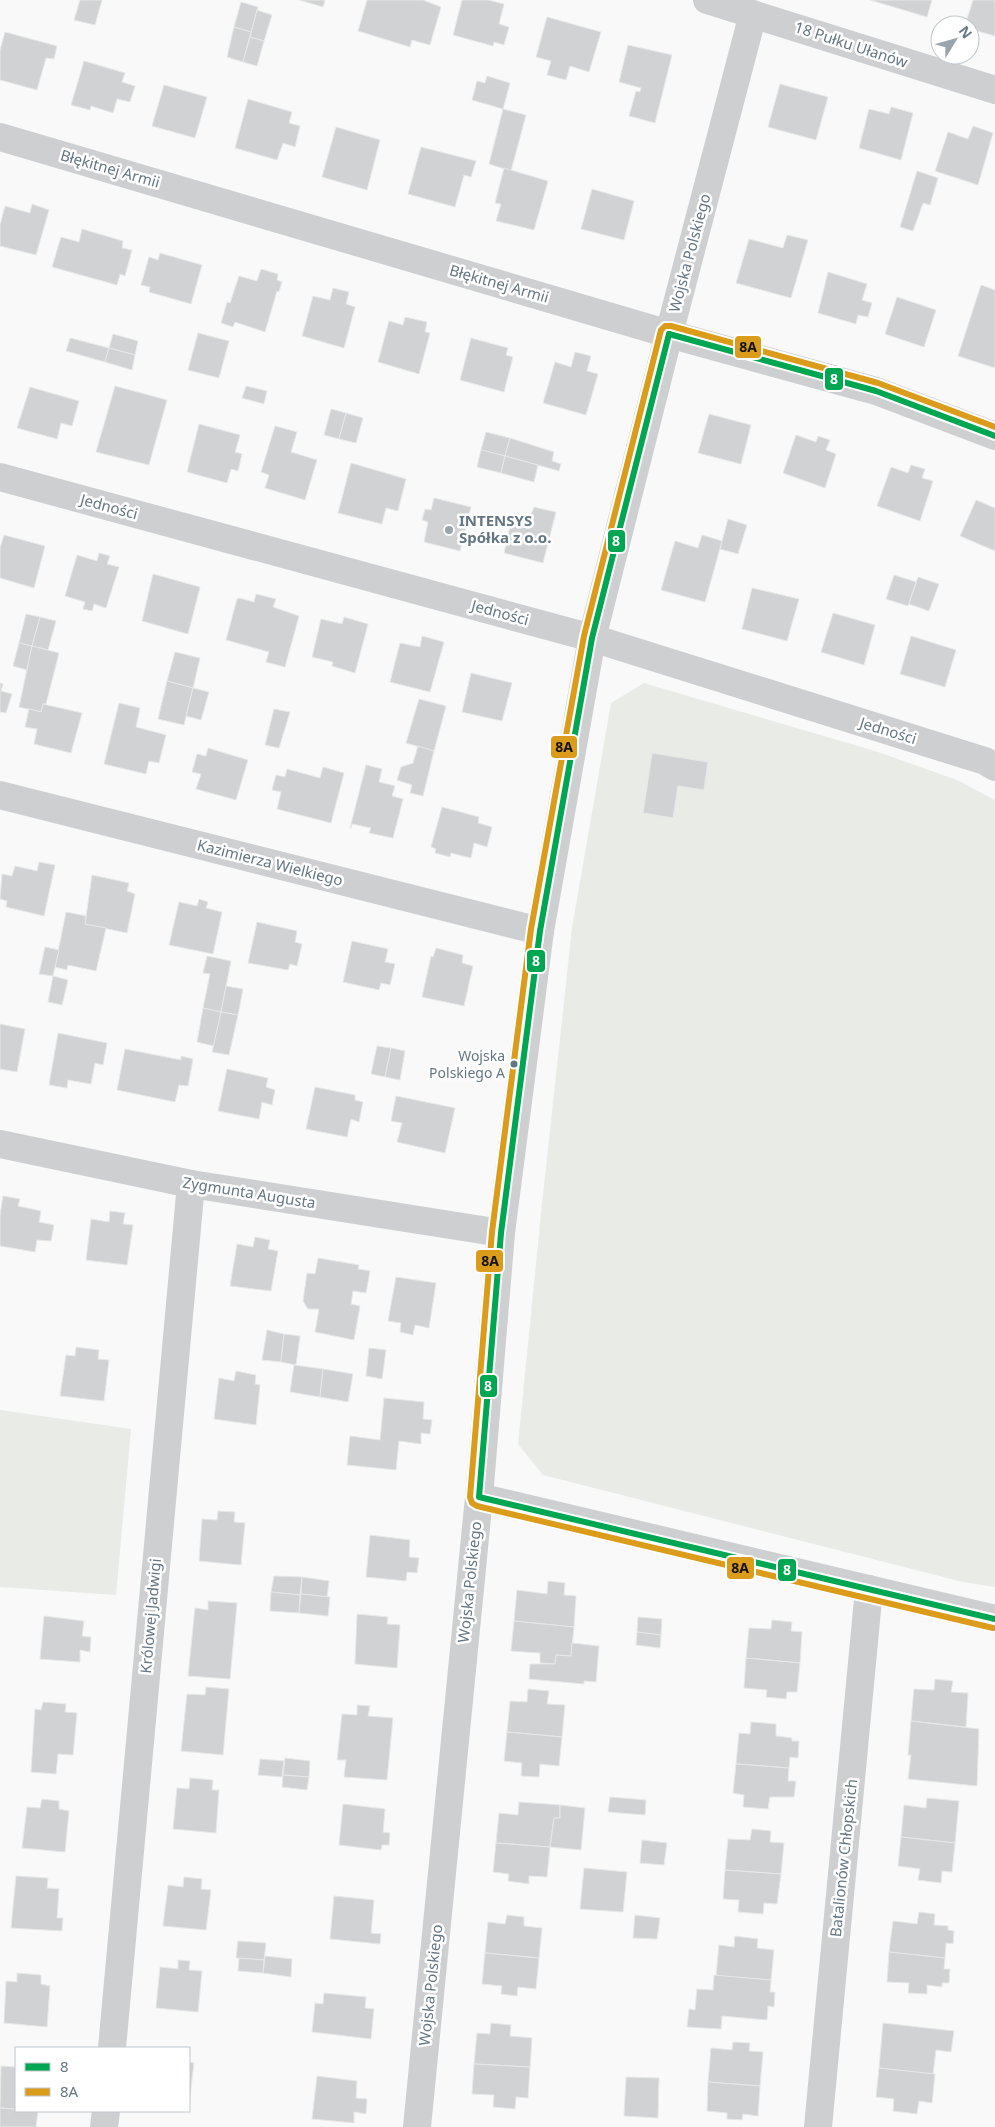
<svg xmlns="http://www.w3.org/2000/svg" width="995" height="2127" font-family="'Noto Sans',sans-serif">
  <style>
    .green { fill: #e8ebe6 }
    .building { fill: #d0d2d3; stroke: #e8e8e8 }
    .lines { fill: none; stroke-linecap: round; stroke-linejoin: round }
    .minor { stroke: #cecfd0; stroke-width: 28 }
    .bus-1-casing { stroke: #fff; stroke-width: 10 }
    .bus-2-casing { stroke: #fff; stroke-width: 10 }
    .bus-1 { stroke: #00a651; stroke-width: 6 }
    .bus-2 { stroke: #da9c1a; stroke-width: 6 }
    .poi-dot { fill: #99a4ac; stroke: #fff; stroke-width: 2 }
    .bus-dot { fill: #657683; stroke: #fff; stroke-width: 2 }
    .labels { text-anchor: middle; stroke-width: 5; stroke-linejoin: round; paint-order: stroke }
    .bus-label { font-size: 14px; fill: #657683; stroke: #fff; text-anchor: end }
    .street-label { font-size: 15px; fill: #657683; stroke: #fff }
    .poi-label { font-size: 15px; font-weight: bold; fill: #657683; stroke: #fff; text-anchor: start }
    .line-badge { stroke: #fff; stroke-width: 2 }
    .badge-label { font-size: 14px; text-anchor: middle; font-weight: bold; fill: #fff }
    .pale-badge-label { font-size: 14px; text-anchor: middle; font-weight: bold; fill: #111 }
  </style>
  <rect width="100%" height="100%" fill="#f9f9f9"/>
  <g class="green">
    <polygon points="644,683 878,752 957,780 995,800 995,1587 963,1582 543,1475 518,1444 542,1204 572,928 611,703"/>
    <polygon points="0,1410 131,1429 116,1595 0,1587"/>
  </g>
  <g class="building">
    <polygon points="80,0 102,0 95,25 74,20"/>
    <polygon points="299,0 325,0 323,7"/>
    <polygon points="367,0 423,0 441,7 430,45 412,40 410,47 358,31"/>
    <polygon points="462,0 488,0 504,4 499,24 509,27 504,45 494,42 493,46 453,35"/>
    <polygon points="870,0 932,0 927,17"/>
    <polygon points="973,0 995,0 995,36 970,29 970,25 965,25"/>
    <polygon points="241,2 258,7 251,32 234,27"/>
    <polygon points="257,10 272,15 264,41 250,37"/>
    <polygon points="547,17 601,32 589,72 570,66 566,80 547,75 551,61 536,57"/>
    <polygon points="234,27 251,32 243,62 227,57"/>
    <polygon points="5,32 57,46 54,59 46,58 37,90 0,80 0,50"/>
    <polygon points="250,37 264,41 257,66 243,62"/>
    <polygon points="628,45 672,55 655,123 629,116 636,91 640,92 641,88 619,82"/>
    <polygon points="84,61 125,73 122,82 135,86 130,102 117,99 113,113 91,106 90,110 71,105"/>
    <polygon points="487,76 510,83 503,109 472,100 477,81 485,83"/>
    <polygon points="780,84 828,97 816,140 768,127"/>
    <polygon points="164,85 207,97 195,138 152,126"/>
    <polygon points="248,99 292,112 289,123 300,126 295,147 283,143 277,160 235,148"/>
    <polygon points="891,107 913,113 901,160 859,148 869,109 889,114"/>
    <polygon points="503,109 526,115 511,171 489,164"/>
    <polygon points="973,126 993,133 978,185 935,171 948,132 968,139"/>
    <polygon points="336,127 380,140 367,190 322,177"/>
    <polygon points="421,147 476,161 471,177 464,175 455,207 408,194"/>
    <polygon points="504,168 548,181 534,230 496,221 501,204 495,203"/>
    <polygon points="917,171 938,178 930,205 923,203 913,231 900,227"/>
    <polygon points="592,189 634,201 624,240 581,229"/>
    <polygon points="32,204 49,210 36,255 0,246 0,225 5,206 30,213"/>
    <polygon points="82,229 123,241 122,248 132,250 125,276 120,274 117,285 52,267 61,237 79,242"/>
    <polygon points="787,235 808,240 791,298 736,283 749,239 783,248"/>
    <polygon points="160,253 202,265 191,304 149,292 150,287 141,285 149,257 158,260"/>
    <polygon points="261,269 278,274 277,280 282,282 279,292 277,291 265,332 235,322 233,327 221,323 227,302 230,303 239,276 257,281"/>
    <polygon points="828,272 867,284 862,300 872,303 868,317 858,315 856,324 818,313"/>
    <polygon points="981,285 995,290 995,368 958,356"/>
    <polygon points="333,288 349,292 346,304 355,307 344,348 302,336 313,296 330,300"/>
    <polygon points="897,297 936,310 924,347 885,334"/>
    <polygon points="405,317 427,322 425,332 430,333 419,374 378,362 389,321 403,325"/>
    <polygon points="198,333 229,341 219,378 188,370"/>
    <polygon points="113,334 138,341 135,355 109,348"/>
    <polygon points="70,338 109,348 105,362 66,351"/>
    <polygon points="471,338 508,348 506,355 513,357 504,392 460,380"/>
    <polygon points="109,348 135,355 132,370 105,362"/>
    <polygon points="575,352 591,356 587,371 598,374 586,415 543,403 555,362 571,367"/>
    <polygon points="115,386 167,400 149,465 96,452"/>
    <polygon points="246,386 267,391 264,404 242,398"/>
    <polygon points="30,387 79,401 72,426 61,423 57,439 17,428"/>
    <polygon points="331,409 346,413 339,439 324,435"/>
    <polygon points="346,413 363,418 356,443 339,439"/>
    <polygon points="709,414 751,425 741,464 698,453"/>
    <polygon points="199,424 240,435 235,452 242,454 238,471 231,469 227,483 187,472"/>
    <polygon points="275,426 297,432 291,452 317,460 305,500 265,488 269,475 261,472"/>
    <polygon points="486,432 510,438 505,456 481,450"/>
    <polygon points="796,435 816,442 818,436 830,440 826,450 836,454 825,488 783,473"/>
    <polygon points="510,438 554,452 552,461 561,464 559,471 505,456"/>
    <polygon points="481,450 505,456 501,473 477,467"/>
    <polygon points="505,456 538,465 534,482 501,473"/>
    <polygon points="351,463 406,479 398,511 386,508 382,524 338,513"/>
    <polygon points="911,465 925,469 922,478 933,481 920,521 877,506 891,467 908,473"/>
    <polygon points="434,498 471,507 460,551 424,542 428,522 422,520 425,509 431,510"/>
    <polygon points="976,500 995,508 995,551 960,536"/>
    <polygon points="534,507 556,512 543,563 504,553 513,513 530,517"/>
    <polygon points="728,519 747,525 738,554 720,549"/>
    <polygon points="4,535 45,546 34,588 0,578 0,548"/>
    <polygon points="702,535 722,541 705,602 661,590 675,541 698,548"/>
    <polygon points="99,553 110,556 107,564 119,567 106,608 94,604 92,611 83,609 85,602 65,596 77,555 97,561"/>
    <polygon points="153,574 200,587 188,634 142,621"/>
    <polygon points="894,575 916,582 908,606 886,599"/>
    <polygon points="918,577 939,584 929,611 909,604"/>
    <polygon points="752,588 799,599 787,641 742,629"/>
    <polygon points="256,594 276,599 273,607 299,616 285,667 266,662 269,652 226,640 237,599 239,598 254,602"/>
    <polygon points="833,613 875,625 864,665 821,652"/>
    <polygon points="26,614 40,617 32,646 19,643"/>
    <polygon points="40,617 56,621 48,650 32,646"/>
    <polygon points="344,617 368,624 355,673 332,666 333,662 312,657 321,619 342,624"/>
    <polygon points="422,636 444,642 430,692 390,682 400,643 420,647"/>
    <polygon points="911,636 956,650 945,687 900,674"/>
    <polygon points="19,643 32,646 27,670 13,666"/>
    <polygon points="32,646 59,653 46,704 43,704 41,712 19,707"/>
    <polygon points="175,652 200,658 193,688 167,681"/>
    <polygon points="471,673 512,683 502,721 462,712"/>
    <polygon points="167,681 193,688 184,725 158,719"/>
    <polygon points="0,683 3,684 1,691 12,694 6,713 0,712"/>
    <polygon points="193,688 209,692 201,720 186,716"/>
    <polygon points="419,699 446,706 434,751 406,743"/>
    <polygon points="119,703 140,708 136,727 166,735 159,763 149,761 146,774 104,764"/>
    <polygon points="43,704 82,713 71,753 34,744 37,729 25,727 29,709 41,712"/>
    <polygon points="274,709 290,712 279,748 265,745"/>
    <polygon points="418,746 434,751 423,796 410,793 412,785 397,780 401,767 413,763"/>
    <polygon points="208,748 248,760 236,800 196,789 201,774 192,772 197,754 206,756"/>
    <polygon points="652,753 708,762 704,790 678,786 673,818 643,813"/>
    <polygon points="366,765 382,769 379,782 395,786 392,796 403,799 393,838 369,833 371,828 352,824 351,828 350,828"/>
    <polygon points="323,767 344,773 331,823 277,809 281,792 272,790 276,775 285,777 287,769 320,778"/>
    <polygon points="442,807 479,817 478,823 492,827 487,847 474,843 471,858 451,853 450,857 435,853 436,849 431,847"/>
    <polygon points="39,862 55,865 44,916 6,907 7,901 0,899 2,874 12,876 15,866 37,871"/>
    <polygon points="92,875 129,883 127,891 135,894 127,933 85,924"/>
    <polygon points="199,899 208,902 206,908 222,912 213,954 169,945 179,902 197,906"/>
    <polygon points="66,912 86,916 85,924 106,928 96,971 68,965 67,970 55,967"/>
    <polygon points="257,922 297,931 295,942 302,944 297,966 290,964 288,970 248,963"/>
    <polygon points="352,941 388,949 385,962 395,964 390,985 381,983 379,990 343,982"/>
    <polygon points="45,947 59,950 53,976 39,974"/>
    <polygon points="436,948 463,955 462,963 473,966 464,1006 422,997 431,956 433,957"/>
    <polygon points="207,956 231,961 221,1012 203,1008 210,974 203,973"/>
    <polygon points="53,976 68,980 62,1005 48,1002"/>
    <polygon points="226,986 243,989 238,1015 221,1012"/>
    <polygon points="203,1008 221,1012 214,1046 197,1042"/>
    <polygon points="221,1012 238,1015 229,1055 212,1052"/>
    <polygon points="0,1024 25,1029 17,1072 0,1069"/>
    <polygon points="58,1033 107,1043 103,1065 95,1063 91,1084 68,1080 67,1088 49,1085"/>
    <polygon points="377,1046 391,1048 385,1077 371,1074"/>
    <polygon points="391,1048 405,1051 400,1080 385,1077"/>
    <polygon points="125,1049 181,1060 181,1056 193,1059 188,1086 179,1085 175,1102 117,1090"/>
    <polygon points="227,1069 268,1078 266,1087 275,1090 272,1105 262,1102 259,1119 218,1111"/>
    <polygon points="315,1087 355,1095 355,1100 363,1102 359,1122 351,1119 347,1137 306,1129"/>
    <polygon points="396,1096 455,1108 445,1153 397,1142 402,1123 391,1121"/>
    <polygon points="3,1196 20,1199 18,1206 41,1211 39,1222 54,1225 51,1241 37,1240 35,1252 0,1246 0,1215"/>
    <polygon points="110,1211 125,1213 123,1224 133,1225 127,1265 86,1260 91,1219 109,1222"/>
    <polygon points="255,1237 270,1240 268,1249 278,1251 271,1291 230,1286 237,1244 253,1247"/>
    <polygon points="318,1258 359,1265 358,1269 370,1271 366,1293 353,1291 351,1304 360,1306 354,1340 315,1332 319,1309 308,1309 303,1301 307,1273 315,1274"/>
    <polygon points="396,1277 436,1283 429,1328 415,1325 413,1335 400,1332 401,1323 388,1321"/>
    <polygon points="267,1330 284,1334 281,1362 262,1360"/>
    <polygon points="284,1334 300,1336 296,1365 281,1362"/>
    <polygon points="76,1347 99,1350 98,1359 109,1360 104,1401 60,1396 66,1355 75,1356"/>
    <polygon points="369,1348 386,1350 382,1379 366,1376"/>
    <polygon points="294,1365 323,1369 320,1397 290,1392"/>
    <polygon points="323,1369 353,1374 348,1402 320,1397"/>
    <polygon points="236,1371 256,1375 255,1384 260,1385 256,1425 214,1419 219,1378 234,1381"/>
    <polygon points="384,1398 424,1402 423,1419 432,1420 430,1434 421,1433 421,1444 399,1441 396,1470 347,1465 350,1436 380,1440"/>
    <polygon points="218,1511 235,1512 234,1522 245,1523 241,1565 199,1561 202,1519 217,1520"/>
    <polygon points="370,1535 410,1540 409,1557 419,1558 417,1573 407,1572 406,1581 366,1577"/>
    <polygon points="274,1576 302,1577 300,1595 271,1592"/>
    <polygon points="302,1577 329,1581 327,1597 301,1594"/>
    <polygon points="548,1581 565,1583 564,1595 576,1596 574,1627 514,1621 517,1590 547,1594"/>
    <polygon points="271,1592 300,1595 299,1613 270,1611"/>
    <polygon points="301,1594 330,1597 328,1616 299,1613"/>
    <polygon points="208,1601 237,1603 230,1679 188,1676 195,1608 208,1610"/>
    <polygon points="357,1614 388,1617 387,1624 400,1625 397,1668 355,1664"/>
    <polygon points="44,1616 84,1621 82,1636 91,1637 90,1652 80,1650 80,1662 40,1659"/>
    <polygon points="638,1617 662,1619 661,1635 637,1632"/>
    <polygon points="772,1620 792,1622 791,1631 802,1632 800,1663 746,1658 749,1628 771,1629"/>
    <polygon points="514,1621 574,1627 571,1656 556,1655 555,1664 540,1663 540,1653 511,1651"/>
    <polygon points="637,1632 661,1635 660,1648 636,1645"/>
    <polygon points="572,1643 599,1646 596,1682 584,1681 584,1684 529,1679 530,1664 555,1664 556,1655 571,1656"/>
    <polygon points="746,1658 800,1663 797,1692 787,1692 786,1699 766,1697 767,1690 744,1688"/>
    <polygon points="935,1679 953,1681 951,1692 968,1693 966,1727 911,1721 914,1689 934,1690"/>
    <polygon points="206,1687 229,1689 223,1755 181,1751 187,1694 205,1695"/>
    <polygon points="528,1689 549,1691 547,1704 565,1705 562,1737 507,1732 510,1701 527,1702"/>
    <polygon points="43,1702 66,1704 65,1712 77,1713 73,1755 58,1754 56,1774 31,1772 35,1709 41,1710"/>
    <polygon points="357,1705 370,1706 368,1716 393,1718 387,1780 344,1777 346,1760 337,1760 342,1714 357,1715"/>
    <polygon points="911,1721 979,1729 977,1786 908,1779 911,1755 908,1755"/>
    <polygon points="751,1722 776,1724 776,1736 792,1738 792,1741 799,1741 798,1758 790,1757 789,1768 736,1764 739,1733 750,1734"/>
    <polygon points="507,1732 562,1737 559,1766 540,1764 539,1777 521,1776 522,1763 504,1761"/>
    <polygon points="285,1758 310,1761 309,1777 283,1775"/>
    <polygon points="260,1759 284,1761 282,1777 258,1775"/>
    <polygon points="736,1764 789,1768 788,1781 796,1781 794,1797 770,1797 768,1809 743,1807 744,1795 733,1793"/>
    <polygon points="283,1775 309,1777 307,1790 282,1787"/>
    <polygon points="190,1778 213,1780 212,1790 219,1790 216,1833 173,1829 177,1788 189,1789"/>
    <polygon points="610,1797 646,1800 645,1815 608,1812"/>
    <polygon points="927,1798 959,1801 955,1843 901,1837 904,1805 926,1808"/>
    <polygon points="42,1799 59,1801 59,1809 69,1811 65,1852 22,1848 27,1807 40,1808"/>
    <polygon points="519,1802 560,1805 560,1818 554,1818 550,1847 496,1843 499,1813 518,1815"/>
    <polygon points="343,1804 385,1809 383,1832 390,1833 389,1845 382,1845 381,1850 339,1845"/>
    <polygon points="560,1805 585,1808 581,1850 550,1847 554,1818 560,1818"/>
    <polygon points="752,1829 771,1831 770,1842 784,1843 781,1874 725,1870 728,1839 750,1840"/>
    <polygon points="901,1837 955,1843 952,1872 942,1871 941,1883 918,1880 920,1869 898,1866"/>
    <polygon points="642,1840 667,1843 664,1865 640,1863"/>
    <polygon points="496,1843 550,1847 547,1877 529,1876 529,1884 508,1881 509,1874 493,1872"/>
    <polygon points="584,1868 627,1872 623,1912 580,1909"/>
    <polygon points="725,1870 781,1874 777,1904 764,1903 763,1914 738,1912 739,1900 723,1899"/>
    <polygon points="16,1876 48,1878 47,1888 59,1889 57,1918 63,1918 62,1931 11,1928"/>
    <polygon points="184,1877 202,1879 201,1889 211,1890 206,1930 163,1926 168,1885 183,1887"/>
    <polygon points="334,1896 374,1900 371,1933 381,1934 380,1944 330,1939"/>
    <polygon points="919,1912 935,1914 934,1925 948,1926 948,1930 954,1931 953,1944 946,1943 945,1958 889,1952 893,1921 917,1924"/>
    <polygon points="507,1915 524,1917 524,1926 542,1928 539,1958 485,1953 488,1922 505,1924"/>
    <polygon points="635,1915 660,1918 657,1939 633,1938"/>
    <polygon points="735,1936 758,1939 757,1948 774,1950 771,1980 716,1976 719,1945 734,1947"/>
    <polygon points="238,1941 266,1943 264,1960 236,1958"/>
    <polygon points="889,1952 945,1958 944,1969 950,1969 949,1983 942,1983 942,1987 927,1985 927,1994 908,1993 909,1983 887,1982"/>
    <polygon points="485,1953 539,1958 536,1989 518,1987 517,1996 501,1994 502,1986 482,1984"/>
    <polygon points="265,1956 292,1959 291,1977 263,1973"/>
    <polygon points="239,1958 264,1960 263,1973 238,1971"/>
    <polygon points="178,1960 190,1961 189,1970 202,1971 198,2012 156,2008 160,1967 178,1969"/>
    <polygon points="17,1973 41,1975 41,1984 50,1986 47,2027 4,2023 6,1981 17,1982"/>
    <polygon points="714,1975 771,1980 770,1992 775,1992 774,2007 768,2006 767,2020 722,2016 721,2029 687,2027 689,2009 695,2010 697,1989 713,1990"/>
    <polygon points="324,1993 366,1997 365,2008 374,2009 371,2039 312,2032 315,2003 323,2004"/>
    <polygon points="491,2023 511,2025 510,2036 532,2038 530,2067 474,2064 477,2033 490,2034"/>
    <polygon points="883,2023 954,2031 951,2052 936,2050 933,2074 879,2068"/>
    <polygon points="733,2042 750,2043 749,2051 763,2052 760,2086 708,2082 711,2048 732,2050"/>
    <polygon points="189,2062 194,2063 189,2104"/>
    <polygon points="474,2064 530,2067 528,2098 516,2097 515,2109 493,2107 494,2095 472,2094"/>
    <polygon points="1,2066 16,2067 16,2109 0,2108"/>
    <polygon points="879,2068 935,2074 932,2103 919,2101 917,2114 893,2111 894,2099 876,2097"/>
    <polygon points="317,2076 357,2081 356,2098 367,2099 366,2114 354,2112 354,2123 312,2119"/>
    <polygon points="626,2077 659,2078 658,2118 624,2116"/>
    <polygon points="708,2082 760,2086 758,2116 743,2114 742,2120 727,2119 727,2113 707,2111"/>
    <polygon points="0,2108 16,2109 16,2111 38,2111 36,2127 0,2127"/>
  </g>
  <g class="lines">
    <g class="minor">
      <polyline points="707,0 995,90"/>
      <polyline points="0,137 669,334 876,391 995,436"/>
      <polyline points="0,477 592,638 985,761 995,767"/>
      <polyline points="0,795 540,931"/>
      <polyline points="0,1144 191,1184 501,1233"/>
      <polyline points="479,1497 995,1619"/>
      <polyline points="112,2048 191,1184"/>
      <polyline points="104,2127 106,2111"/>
      <polyline points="417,2127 479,1497 501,1233 540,931 592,638 669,334 753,14"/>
      <polyline points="818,2127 869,1589"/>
    </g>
    <g class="bus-1-casing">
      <g id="bus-1">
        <polyline points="669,334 592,638 540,931 501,1233 479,1497 995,1619"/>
        <polyline points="669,334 876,391 995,436"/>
      </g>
    </g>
    <g class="bus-2-casing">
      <polyline id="bus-2" points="993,1628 477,1506 472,1503 470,1497 492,1232 531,929 584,636 661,330 665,326 671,326 878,383 995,427"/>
    </g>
    <use href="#bus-1" class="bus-1"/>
    <use href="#bus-2" class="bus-2"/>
  </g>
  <circle class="poi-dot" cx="449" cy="530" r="5"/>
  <circle class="bus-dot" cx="514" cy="1064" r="4.5"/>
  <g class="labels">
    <g class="bus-label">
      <text x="505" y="1061">Wojska<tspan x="505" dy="17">Polskiego A</tspan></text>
    </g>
    <g class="street-label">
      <text transform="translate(851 45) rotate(18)" y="5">18 Pułku Ułanów</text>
      <text transform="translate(110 169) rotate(16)" y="5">Błękitnej Armii</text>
      <text transform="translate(690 253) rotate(-75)" y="5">Wojska Polskiego</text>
      <text transform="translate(499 284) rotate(16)" y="5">Błękitnej Armii</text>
      <text transform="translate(109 507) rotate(15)" y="5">Jedności</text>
      <text transform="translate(500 613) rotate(15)" y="5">Jedności</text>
      <text transform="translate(888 731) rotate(17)" y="5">Jedności</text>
      <text transform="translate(270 863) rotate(14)" y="5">Kazimierza Wielkiego</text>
      <text transform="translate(249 1193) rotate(9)" y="5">Zygmunta Augusta</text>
      <text transform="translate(470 1582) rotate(-84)" y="5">Wojska Polskiego</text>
      <text transform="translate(151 1616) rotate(-85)" y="5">Królowej Jadwigi</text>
      <text transform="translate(844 1858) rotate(-84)" y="5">Batalionów Chłopskich</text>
      <text transform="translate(431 1985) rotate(-84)" y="5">Wojska Polskiego</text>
    </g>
    <g class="poi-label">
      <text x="459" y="526">INTENSYS<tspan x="459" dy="17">Spółka z o.o.</tspan></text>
    </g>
  </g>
  <g class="line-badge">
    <rect x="734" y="335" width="28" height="24" rx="5" fill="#da9c1a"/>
    <rect x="824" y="367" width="20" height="24" rx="5" fill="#00a651"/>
    <rect x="607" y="529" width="19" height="24" rx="5" fill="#00a651"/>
    <rect x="550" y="735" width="28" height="24" rx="5" fill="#da9c1a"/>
    <rect x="526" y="949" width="20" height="24" rx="5" fill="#00a651"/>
    <rect x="475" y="1249" width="29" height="24" rx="5" fill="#da9c1a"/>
    <rect x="479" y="1374" width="19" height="24" rx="5" fill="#00a651"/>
    <rect x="726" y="1556" width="29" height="24" rx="5" fill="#da9c1a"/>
    <rect x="777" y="1558" width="20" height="24" rx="5" fill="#00a651"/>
  </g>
  <g class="badge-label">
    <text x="834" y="384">8</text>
    <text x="616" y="546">8</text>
    <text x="536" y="966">8</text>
    <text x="488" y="1391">8</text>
    <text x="787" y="1575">8</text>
  </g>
  <g class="pale-badge-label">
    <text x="748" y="352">8A</text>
    <text x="564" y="752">8A</text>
    <text x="490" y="1266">8A</text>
    <text x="740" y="1573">8A</text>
  </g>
  <rect x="15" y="2047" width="175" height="65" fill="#ffffff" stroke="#c1c8cd"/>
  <rect x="25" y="2063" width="25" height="8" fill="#00a651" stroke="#c1c8cd"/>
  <text x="60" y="2072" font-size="15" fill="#657683">8</text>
  <rect x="25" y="2088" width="25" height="8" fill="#da9c1a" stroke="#c1c8cd"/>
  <text x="60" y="2097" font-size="15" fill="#657683">8A</text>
  <g transform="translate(955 40) rotate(53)"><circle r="24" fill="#ffffff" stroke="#c1c8cd"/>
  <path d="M0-4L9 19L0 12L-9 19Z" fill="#99a4ac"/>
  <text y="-8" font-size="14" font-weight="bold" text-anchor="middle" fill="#657683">N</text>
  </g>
</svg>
